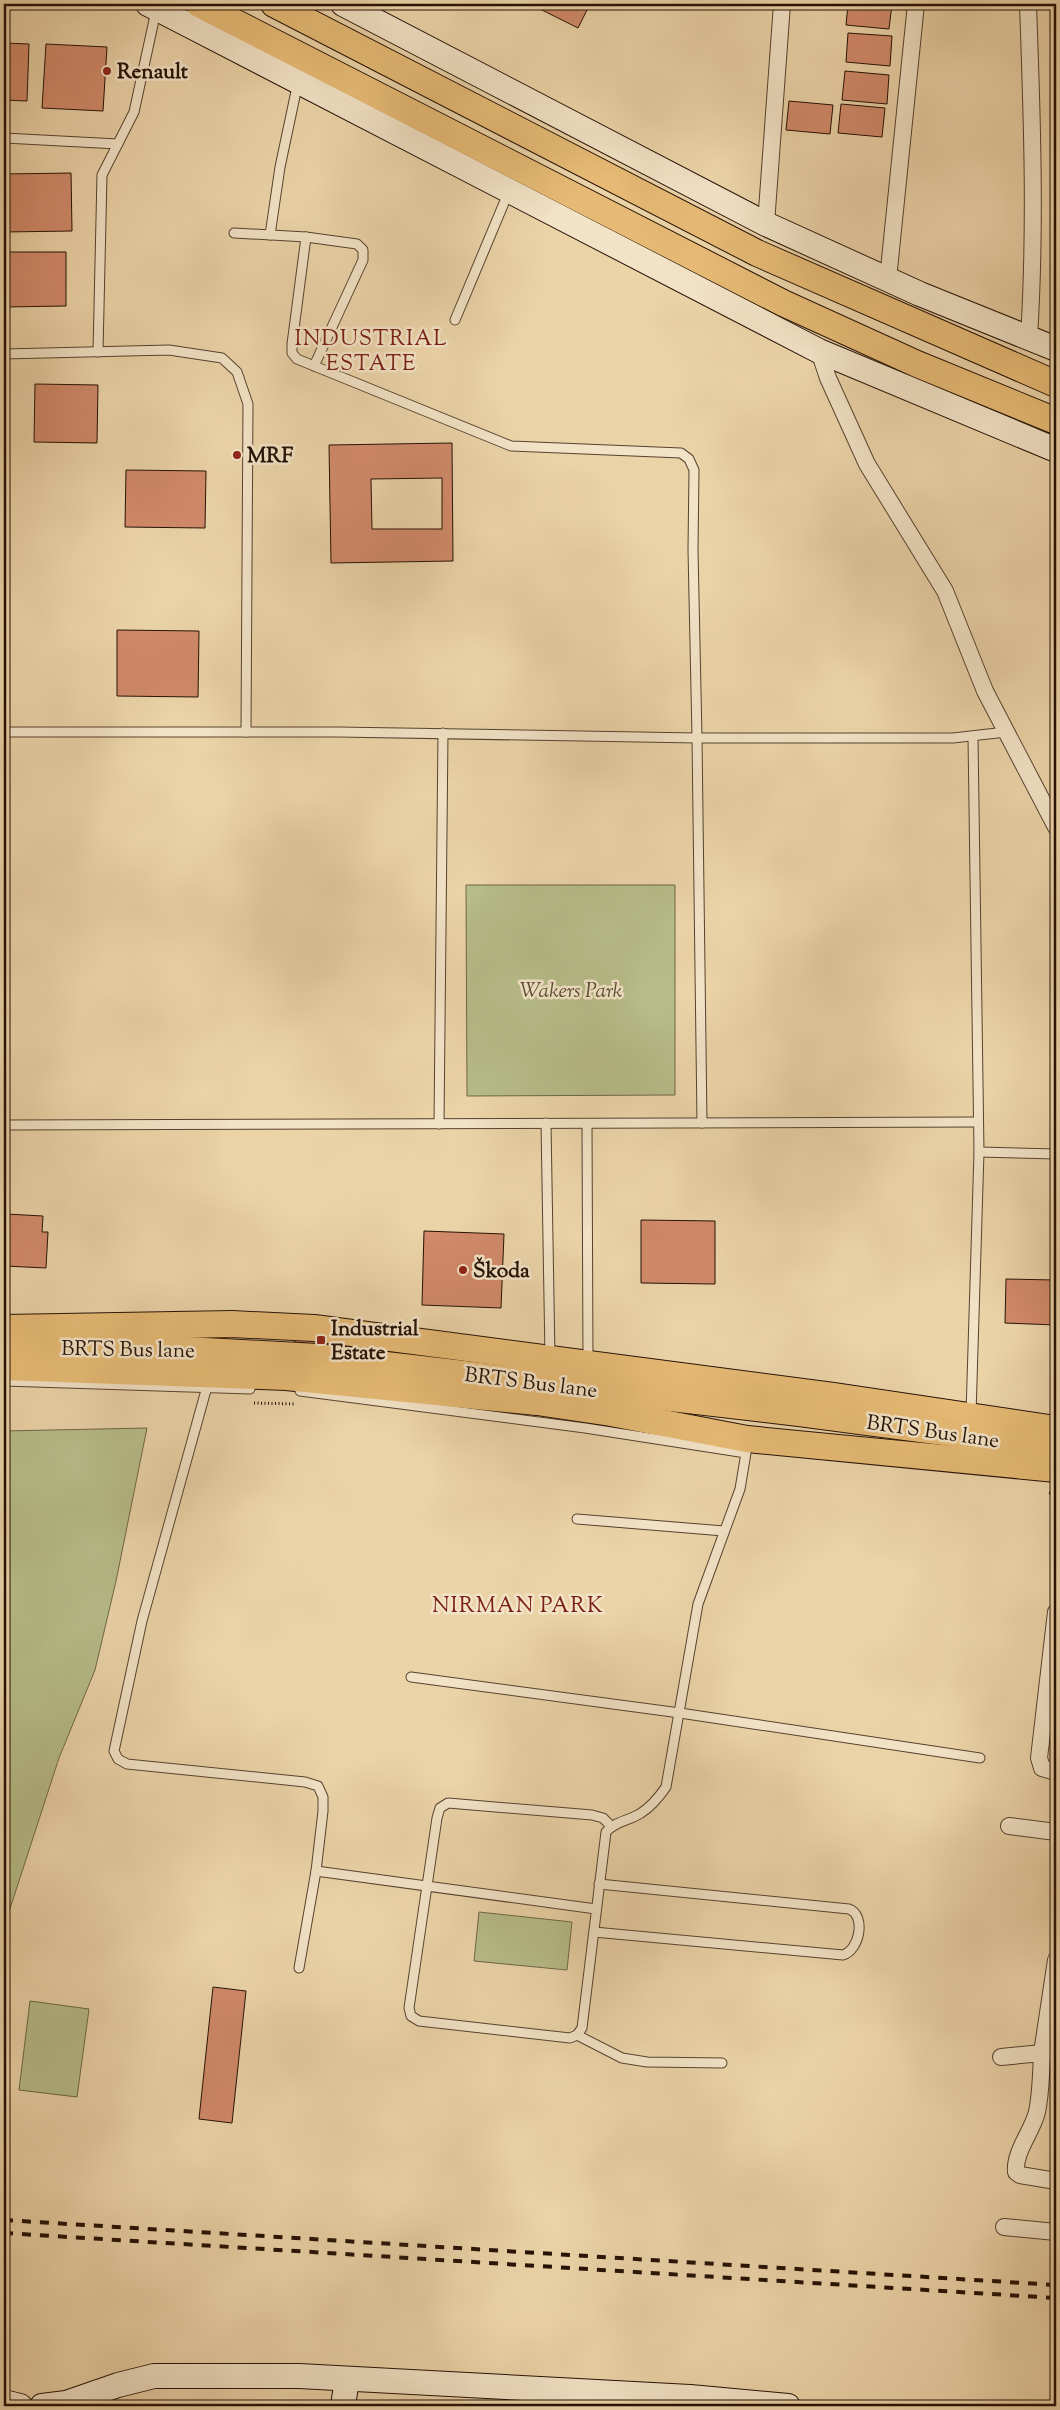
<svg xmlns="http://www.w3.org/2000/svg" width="1060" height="2410" font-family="'Sorts Mill Goudy',serif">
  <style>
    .green { fill: #b6bc88; stroke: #6e6646 }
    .building { fill: #d18a6a; stroke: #251105; fill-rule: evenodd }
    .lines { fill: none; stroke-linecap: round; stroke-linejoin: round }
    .lane-casing { stroke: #56422e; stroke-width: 11 }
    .street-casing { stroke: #56422e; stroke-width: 18 }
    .secondary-casing { stroke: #251105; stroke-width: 26 }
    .primary-casing { stroke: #251105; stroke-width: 28 }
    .path { stroke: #251105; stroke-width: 3; stroke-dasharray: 1 2.5; stroke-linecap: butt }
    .lane { stroke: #f2e2c6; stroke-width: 9 }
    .street { stroke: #f2e2c6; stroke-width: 16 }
    .secondary { stroke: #f2e2c6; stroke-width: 24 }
    .primary { stroke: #e6ba74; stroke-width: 26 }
    .rail { stroke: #251105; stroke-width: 4; stroke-dasharray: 9 9; stroke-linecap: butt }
    .poi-dot { fill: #8f2418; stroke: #f2e2c6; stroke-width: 2 }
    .labels { text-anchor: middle; stroke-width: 5; stroke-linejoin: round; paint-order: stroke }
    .poi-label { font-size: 21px; font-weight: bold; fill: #251105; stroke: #f2e2c6; text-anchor: start }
    .park-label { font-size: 21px; font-style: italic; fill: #584d33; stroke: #f2e2c6 }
    .street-label { font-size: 21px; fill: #251105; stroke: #f2e2c6 }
    .neighbourhood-label { font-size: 22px; letter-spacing: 1px; fill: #7a1f14; stroke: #f2e2c6 }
  </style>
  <rect width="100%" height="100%" fill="#ebd3a8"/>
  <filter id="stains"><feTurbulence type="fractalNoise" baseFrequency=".004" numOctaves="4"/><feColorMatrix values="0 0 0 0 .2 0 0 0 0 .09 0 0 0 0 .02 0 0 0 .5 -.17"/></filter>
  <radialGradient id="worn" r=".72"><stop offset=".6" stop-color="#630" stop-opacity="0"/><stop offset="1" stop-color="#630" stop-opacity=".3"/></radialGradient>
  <g class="green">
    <polygon points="466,885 675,885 675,1095 467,1096"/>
    <polygon points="147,1428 116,1581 95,1670 59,1758 4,1927 4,1431"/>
    <polygon points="479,1912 572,1922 567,1970 474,1961"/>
    <polygon points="30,2001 89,2009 77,2097 19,2090"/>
  </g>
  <g class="building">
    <polygon points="530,4 590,4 578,28"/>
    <polygon points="848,4 892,4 889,29 846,25"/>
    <polygon points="848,33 892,36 890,66 846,62"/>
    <polygon points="4,43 29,44 27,101 4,100"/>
    <polygon points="46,44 107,47 103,111 42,108"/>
    <polygon points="845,71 889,75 887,104 842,100"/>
    <polygon points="789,101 833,105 830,134 786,130"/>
    <polygon points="841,104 885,108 882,137 838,133"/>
    <polygon points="71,173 72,231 4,232 4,174"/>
    <polygon points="4,252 66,252 66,306 4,307"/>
    <polygon points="35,384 98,385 97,443 34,442"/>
    <path d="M452,443L453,561L331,563L329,445ZM442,478V529H372L371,479Z"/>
    <polygon points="126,470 206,471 205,528 125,527"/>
    <polygon points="117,630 199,631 198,697 117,696"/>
    <polygon points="6,1214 43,1216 42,1232 48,1232 46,1268 4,1266"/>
    <polygon points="641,1220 715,1221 715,1284 641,1283"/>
    <polygon points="424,1231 504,1234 501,1308 422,1305"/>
    <polygon points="1006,1279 1056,1280 1056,1325 1005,1323"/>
    <polygon points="295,1331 351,1339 349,1349 294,1342"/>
    <polygon points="213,1987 246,1991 232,2123 199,2119"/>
  </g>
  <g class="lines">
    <g class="lane-casing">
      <g id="lane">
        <polyline points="4,138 118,144"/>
        <polyline points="234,233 306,237 357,244 363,250 363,260 314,366"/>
        <polyline points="270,235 280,167 298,82"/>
        <polyline points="306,237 292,344 292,353 297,359 511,446 681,453 689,459 694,470 693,550 697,738 953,738 1006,732"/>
        <polyline points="455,320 509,191"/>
        <polyline points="98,352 102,175 134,112 156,11"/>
        <polyline points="4,354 169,350 222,358 237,372 248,404 246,732"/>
        <polyline points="4,732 338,732 697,738 702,1123"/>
        <polyline points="546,1123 550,1358"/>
        <polyline points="439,1124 443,733"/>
        <polyline points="587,1124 588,1361"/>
        <polyline points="4,1125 978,1122"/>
        <polyline points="979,1152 1056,1154"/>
        <polyline points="4,1381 250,1389"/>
        <polyline points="208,1383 142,1621 114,1751 118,1759 127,1764 305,1782 318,1786 323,1797 323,1811 316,1871 299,1968"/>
        <path d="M300,1391L585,1428L746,1453L740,1489L698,1604L666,1787C659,1797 651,1807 641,1813C629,1821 615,1821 606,1832L582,2028L577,2035L570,2038L419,2021L411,2016L409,2008L437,1818L440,1808L448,1803L592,1815L603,1818L611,1826"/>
        <polyline points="971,1414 979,1152 973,737"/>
        <polyline points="577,1519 724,1531"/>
        <polyline points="411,1677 680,1713 980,1758"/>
        <polyline points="316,1871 596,1909"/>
        <path d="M594,1932L843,1955C860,1950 866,1915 849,1909L599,1884"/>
        <polyline points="577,2035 622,2058 647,2062 722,2063"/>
      </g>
    </g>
    <g class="street-casing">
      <g id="street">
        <path d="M1028,4C1032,115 1036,226 1029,337"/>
        <polyline points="766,224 782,4"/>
        <polyline points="888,279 916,4"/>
        <polyline points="819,351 828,378 867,464 945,591 985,691 1056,827"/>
        <polyline points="1056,1612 1039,1758 1042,1768 1056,1772"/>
        <polyline points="1009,1826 1056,1832"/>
        <polyline points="1056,1960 1042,2053 1056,2051"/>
        <path d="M1001,2057L1042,2053C1041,2073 1041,2093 1037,2112C1032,2132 1014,2152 1016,2172L1020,2175L1056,2181"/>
        <polyline points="1004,2227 1056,2232"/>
      </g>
    </g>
    <g class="secondary-casing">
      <g id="secondary">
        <polyline points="148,4 819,351 1056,450"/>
        <polyline points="343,4 766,224 920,294 1056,349"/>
        <polyline points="4,2402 20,2406"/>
        <polyline points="42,2406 66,2403 118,2385 154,2376 299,2376 690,2397 788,2406"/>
        <polyline points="343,2406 347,2379"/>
      </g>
    </g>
    <g class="primary-casing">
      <g id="primary">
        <polyline points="199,4 783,303 917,364 1056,421"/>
        <polyline points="274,4 757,253 1056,384"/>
        <polyline points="4,1328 232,1324 314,1328 833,1396 1056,1429"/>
        <polyline points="4,1347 150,1348 317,1357 799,1413 1050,1446"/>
        <polyline points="4,1367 286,1377 537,1402 611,1413 747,1439 1056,1469"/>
      </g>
    </g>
    <g class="path">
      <polyline points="254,1403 295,1404"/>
      <polyline points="1049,1493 1056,1493"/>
    </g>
    <use href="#lane" class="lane"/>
    <use href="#street" class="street"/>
    <use href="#secondary" class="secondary"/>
    <use href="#primary" class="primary"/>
    <g class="rail">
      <polyline points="4,2220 1056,2285"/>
      <polyline points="4,2233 1056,2298"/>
    </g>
  </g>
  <g class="poi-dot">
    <circle cx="107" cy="71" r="5"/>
    <circle cx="237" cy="455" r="5"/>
    <circle cx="463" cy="1270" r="5"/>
    <rect x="316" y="1335" width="10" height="10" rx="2.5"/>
  </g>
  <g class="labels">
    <g class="poi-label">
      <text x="117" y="78">Renault</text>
      <text x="247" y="462">MRF</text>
      <text x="473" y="1277">Škoda</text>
      <text x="331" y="1335">Industrial<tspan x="331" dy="24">Estate</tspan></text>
    </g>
    <g class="park-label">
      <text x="571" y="997">Wakers Park</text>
    </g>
    <g class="street-label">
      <text transform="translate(128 1349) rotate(1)" y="7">BRTS Bus lane</text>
      <text transform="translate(531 1382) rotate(7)" y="7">BRTS Bus lane</text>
      <text transform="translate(933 1431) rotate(8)" y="7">BRTS Bus lane</text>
    </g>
    <g class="neighbourhood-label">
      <text x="371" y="345">INDUSTRIAL<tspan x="371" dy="25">ESTATE</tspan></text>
      <text x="518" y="1612">NIRMAN PARK</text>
    </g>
  </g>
  <rect width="1060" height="2410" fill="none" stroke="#ebd3a8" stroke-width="20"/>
  <rect x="5" y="5" width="1050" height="2400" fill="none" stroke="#251105" stroke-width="2.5"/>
  <rect x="10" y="10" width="1040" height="2390" fill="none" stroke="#251105"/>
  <rect width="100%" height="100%" filter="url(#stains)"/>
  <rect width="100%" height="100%" fill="url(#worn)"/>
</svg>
